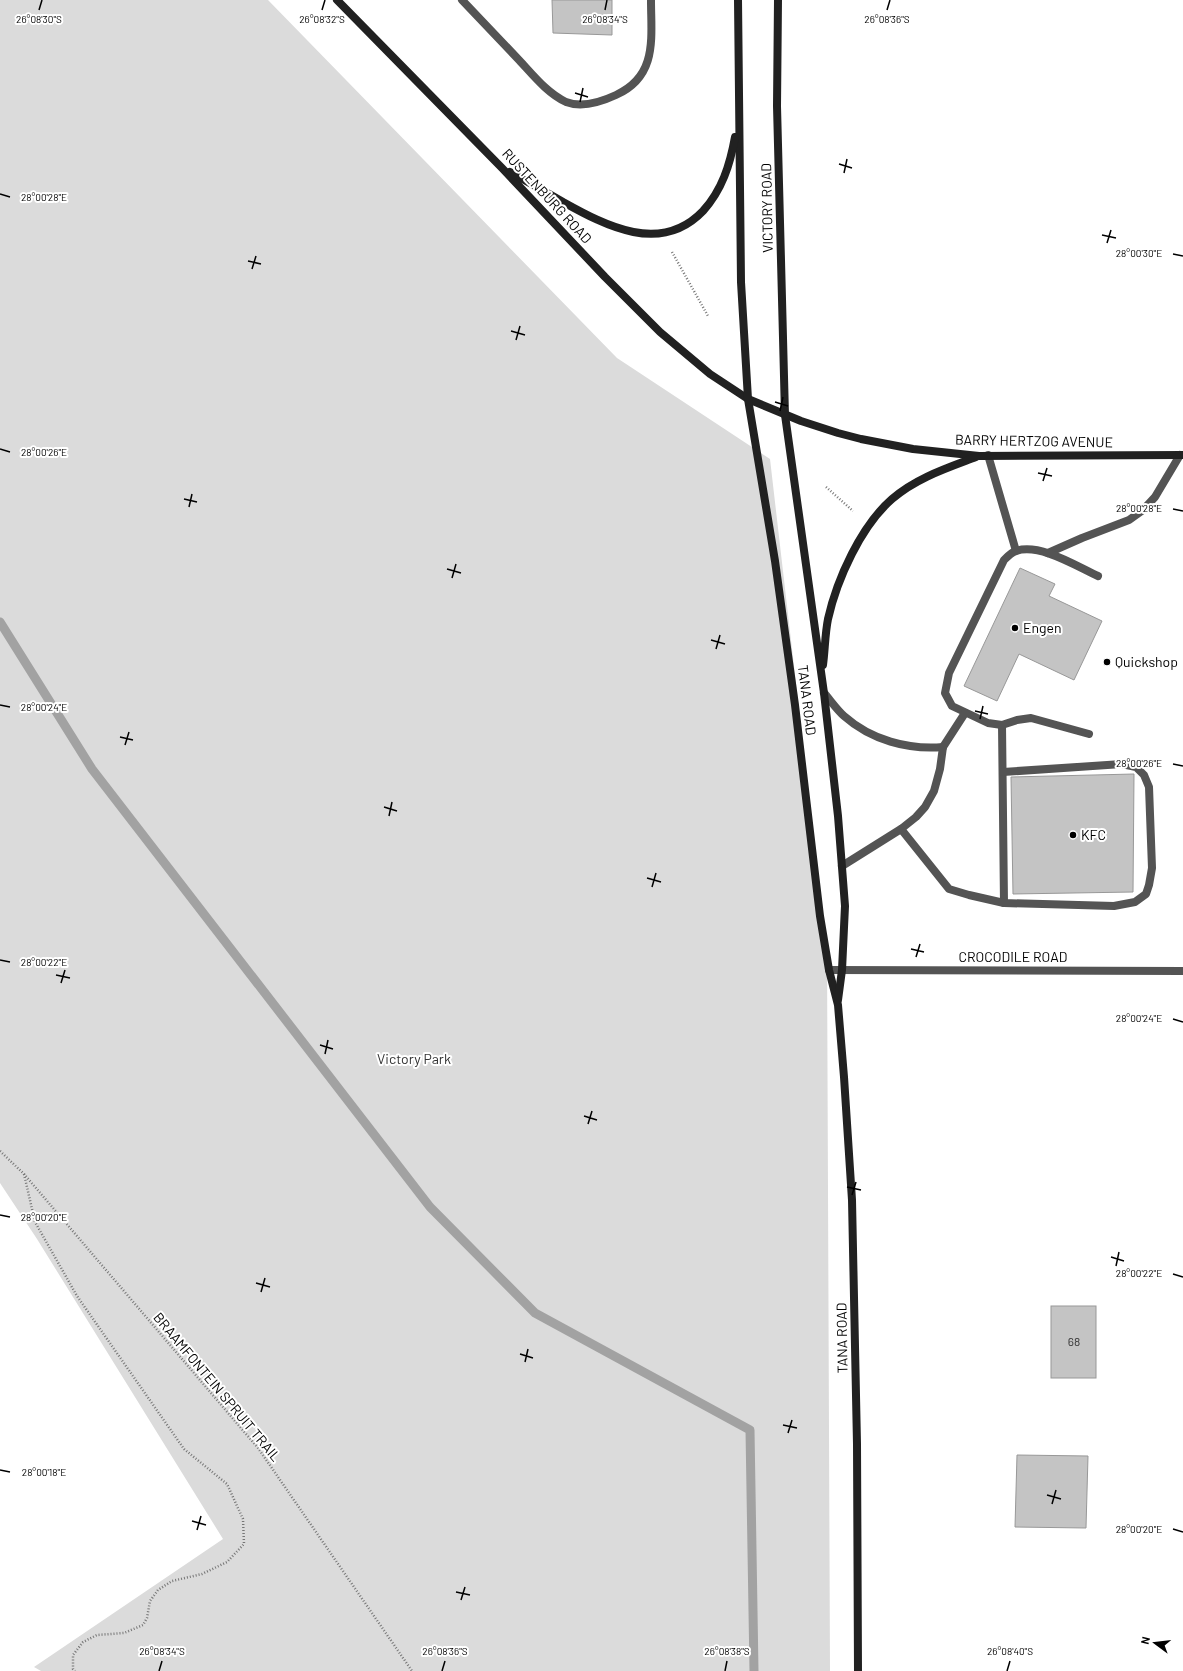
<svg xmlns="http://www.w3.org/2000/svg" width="1183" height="1671" font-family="Barlow,sans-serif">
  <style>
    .green { fill: #dbdbdb }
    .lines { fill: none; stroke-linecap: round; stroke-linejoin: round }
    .stream { stroke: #a2a2a2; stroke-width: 9 }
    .building { fill: #c4c4c4; stroke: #989898 }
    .path { stroke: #767676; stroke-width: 2.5; stroke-dasharray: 1 2; stroke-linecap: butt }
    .service { stroke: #545454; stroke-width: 8 }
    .minor { stroke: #545454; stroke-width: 8 }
    .secondary { stroke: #212121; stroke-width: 8 }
    .ticks { fill: none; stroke: #000; stroke-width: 1.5 }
    .poi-dot { fill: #000; stroke: #fff; stroke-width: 1.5 }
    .labels { text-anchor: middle; stroke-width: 4; stroke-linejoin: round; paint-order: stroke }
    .number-label { font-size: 12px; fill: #313131 }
    .street-label { font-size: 14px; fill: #000; stroke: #fff }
    .poi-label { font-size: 14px; fill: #000; stroke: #fff; text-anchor: start }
    .park-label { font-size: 14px; fill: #323232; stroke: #fff }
    .ticks-label { font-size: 10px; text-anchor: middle; fill: #000; stroke: #fff; stroke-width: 4; stroke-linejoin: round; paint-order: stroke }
  </style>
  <rect width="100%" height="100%" fill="#fff"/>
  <polygon class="green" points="0,0 268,0 617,358 770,459 827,951 830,1671 41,1671 34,1667 223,1539 37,1239 0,1183"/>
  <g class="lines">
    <polyline class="stream" points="0,622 92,769 430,1207 535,1313 750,1430 754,1671"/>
  </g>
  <g class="building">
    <polygon points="552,0 612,0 612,35 553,33"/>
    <polygon points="1020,568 1055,584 1049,596 1102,621 1074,680 1019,654 997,701 964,686"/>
    <polygon points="1134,774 1133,892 1013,894 1011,777"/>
    <rect x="1051" y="1306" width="45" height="72"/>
    <polygon points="1017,1455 1088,1456 1086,1528 1015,1527"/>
  </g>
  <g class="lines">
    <g class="path">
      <polyline points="672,252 708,316"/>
      <polyline points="826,487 853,511"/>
      <polyline points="0,1151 24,1174 258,1448 412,1671"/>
      <polyline points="24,1174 35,1222 77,1296 184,1449 227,1484 243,1519 244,1544 227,1562 202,1574 172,1581 158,1590 150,1601 147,1618 143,1625 124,1633 97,1635 83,1642 73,1655 73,1669 75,1671"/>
    </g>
    <g class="service">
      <polyline points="988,455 1016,551"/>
      <polyline points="1048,553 1082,538 1129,520 1143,510 1155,497 1180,455"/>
      <path d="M824,693C831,701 837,710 844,716C871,740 908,750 943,747"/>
      <polyline points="1002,725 1004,903"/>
      <path d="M1089,734L1031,718L1017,720L1002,725L988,723L952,706L945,693L949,673L1004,560C1008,556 1012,552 1016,551C1040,543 1076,566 1098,576"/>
      <polyline points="901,829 949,889 969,895 1004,903 1114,906 1135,902 1146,894 1149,885 1152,868 1149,787 1144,775 1136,767 1122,764 1003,772"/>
      <polyline points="842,866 901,829 916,817 925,807 934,791 940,769 943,747 965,713"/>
    </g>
    <g class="minor">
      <path d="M462,0C481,20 500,40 519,60C533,75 547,93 566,102C582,108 601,102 616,95C658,76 651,38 651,0"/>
      <polyline points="829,970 1183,971"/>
    </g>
    <g class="secondary">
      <polyline points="337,0 502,168 605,277 660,332 710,374 748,399 801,421 838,433 861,439 913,449 979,456 1183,455"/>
      <polyline points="738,0 741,282 748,399 775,561 795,705 820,916 829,970 838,1005 844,1077 852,1200 857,1444 858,1671"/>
      <polyline points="778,0 777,106 785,415 824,693 838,816 845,906 842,970 838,1000"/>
      <path d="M510,172C528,182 546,192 563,202C606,226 661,255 703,211C722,190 730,165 735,137"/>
      <path d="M823,665C825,650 825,634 828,619C837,579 861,526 892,499C916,478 947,468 976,457"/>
    </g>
  </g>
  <path class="ticks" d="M39,10L42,0M322,10L325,0M605,10L607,0M887,10L890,0M575,93L588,97M580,102L583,88M839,164L852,168M844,173L847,159M0,194L10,197M1102,235L1116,238M1107,243L1111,230M1173,254L1183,256M248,261L261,264M252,269L256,256M511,331L525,335M516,340L520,326M775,402L788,406M780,411L783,397M0,449L10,452M1038,473L1052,476M1043,481L1047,468M184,499L197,502M189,507L192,494M1173,509L1183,511M447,569L461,573M452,578L456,564M711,640L725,644M716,649L720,635M0,705L10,707M975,711L988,714M980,719L983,706M120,737L133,740M125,745L129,732M1173,764L1183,766M384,807L397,811M389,816L392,802M647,878L661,882M652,887L656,873M911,949L924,952M916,957L920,944M0,960L10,962M56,975L70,978M61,983L65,970M1173,1019L1183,1022M320,1045L333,1049M325,1054L328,1040M584,1116L597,1120M588,1124L592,1111M847,1187L861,1190M852,1195L856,1182M0,1215L10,1217M1111,1257L1124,1261M1116,1266L1119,1252M1173,1274L1183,1277M256,1283L270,1287M261,1292L265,1278M520,1354L533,1358M525,1362L528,1349M783,1425L797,1428M788,1433L792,1420M0,1470L10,1472M1047,1495L1061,1499M1052,1504L1056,1490M192,1521L206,1525M1173,1529L1183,1532M197,1530L201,1516M456,1592L470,1595M461,1600L465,1587M159,1671L162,1661M442,1671L445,1661M725,1671L727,1661M1007,1671L1010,1661"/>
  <g class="poi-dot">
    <circle cx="1015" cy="628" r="4"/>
    <circle cx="1107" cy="662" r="4"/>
    <circle cx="1073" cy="835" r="4"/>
  </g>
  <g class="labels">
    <g class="number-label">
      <text x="1074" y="1346">68</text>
    </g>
    <g class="street-label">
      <text transform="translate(547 196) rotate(47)" y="5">RUSTENBURG ROAD</text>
      <text transform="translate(767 208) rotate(-91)" y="5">VICTORY ROAD</text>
      <text transform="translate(1034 441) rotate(1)" y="5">BARRY HERTZOG AVENUE</text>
      <text transform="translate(807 700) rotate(83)" y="5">TANA ROAD</text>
      <text x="1013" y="962">CROCODILE ROAD</text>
      <text transform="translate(842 1338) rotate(-91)" y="5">TANA ROAD</text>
      <text transform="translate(217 1387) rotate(50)" y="5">BRAAMFONTEIN SPRUIT TRAIL</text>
    </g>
    <g class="poi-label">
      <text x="1023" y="633">Engen</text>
      <text x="1115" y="667">Quickshop</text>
      <text x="1081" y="840">KFC</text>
    </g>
    <g class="park-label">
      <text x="414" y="1064">Victory Park</text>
    </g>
  </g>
  <g class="ticks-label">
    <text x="322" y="23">26°08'32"S</text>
    <text x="39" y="23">26°08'30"S</text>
    <text x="605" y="23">26°08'34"S</text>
    <text x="887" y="23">26°08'36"S</text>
    <text x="44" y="201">28°00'28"E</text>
    <text x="1139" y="257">28°00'30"E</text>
    <text x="44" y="456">28°00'26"E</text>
    <text x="1139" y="512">28°00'28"E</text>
    <text x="44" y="711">28°00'24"E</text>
    <text x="1139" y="767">28°00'26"E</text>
    <text x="44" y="966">28°00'22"E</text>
    <text x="1139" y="1022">28°00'24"E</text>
    <text x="44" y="1221">28°00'20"E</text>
    <text x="1139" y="1277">28°00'22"E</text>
    <text x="44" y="1476">28°00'18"E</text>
    <text x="1139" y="1533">28°00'20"E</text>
    <text x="162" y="1655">26°08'34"S</text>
    <text x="445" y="1655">26°08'36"S</text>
    <text x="727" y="1655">26°08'38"S</text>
    <text x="1010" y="1655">26°08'40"S</text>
  </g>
  <g transform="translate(1155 1643) rotate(285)" stroke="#ffffff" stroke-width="3" paint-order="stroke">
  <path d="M0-3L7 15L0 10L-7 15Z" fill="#000000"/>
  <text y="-6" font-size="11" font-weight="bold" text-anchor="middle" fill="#000000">N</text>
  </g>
</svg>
